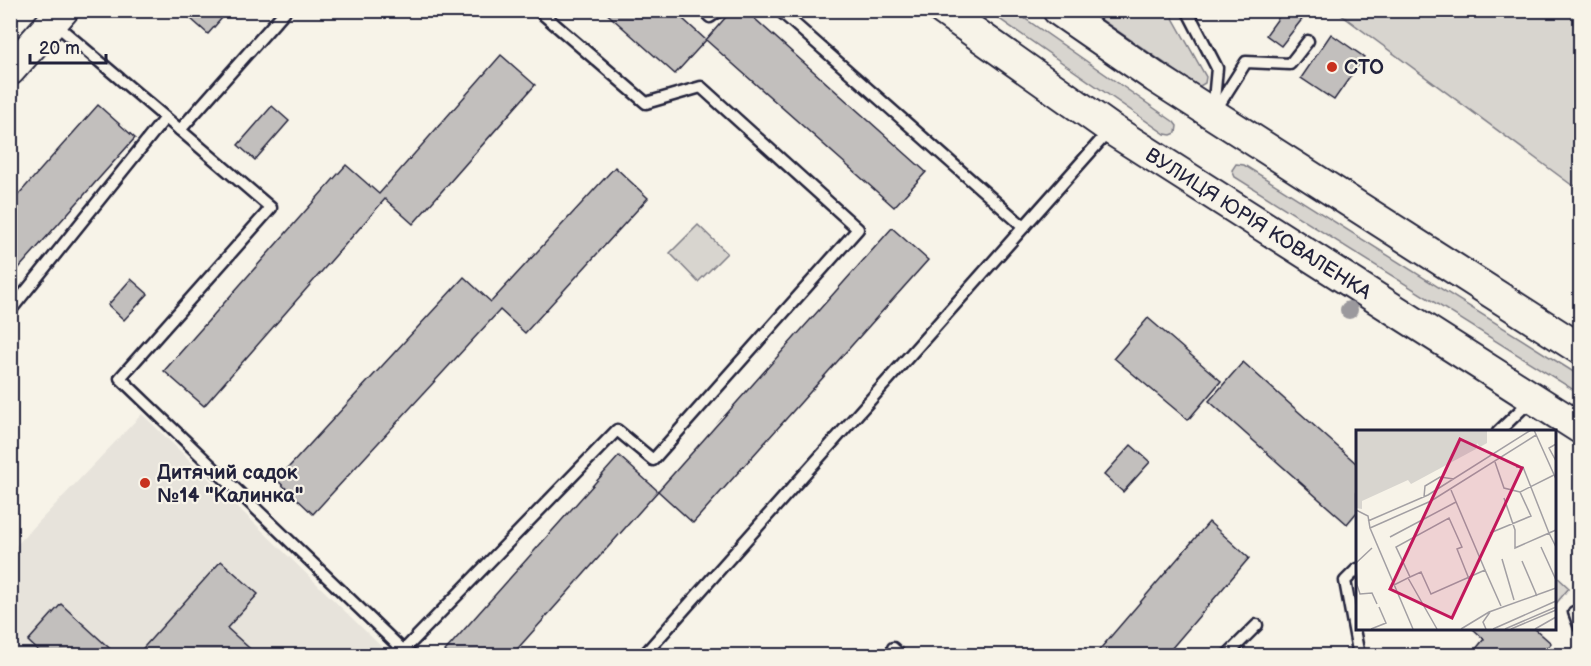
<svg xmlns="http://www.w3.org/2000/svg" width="1591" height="666" font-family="'Balsamiq Sans',sans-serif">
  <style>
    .built { fill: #e7e3db }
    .green { fill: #d8d5cf; stroke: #7d7c85; stroke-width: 1.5 }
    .building { fill: #c2bfbd; stroke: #22223b; stroke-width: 1.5 }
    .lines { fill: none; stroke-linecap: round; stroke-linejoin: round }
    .lane-casing { stroke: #22223b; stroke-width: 15 }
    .secondary-casing { stroke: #22223b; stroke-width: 34 }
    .lane { stroke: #f7f3e8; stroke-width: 10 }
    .secondary { stroke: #f7f3e8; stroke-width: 30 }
    .tree { fill: #9b999d }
    .poi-dot { fill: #c8321e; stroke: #f7f3e8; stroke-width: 2 }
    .labels { text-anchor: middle; stroke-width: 4.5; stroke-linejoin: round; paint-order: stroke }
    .poi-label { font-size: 20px; font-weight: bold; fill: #22223b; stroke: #f7f3e8; text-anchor: start }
    .street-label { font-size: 20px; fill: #22223b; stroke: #f7f3e8 }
    .inset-road { fill: none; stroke: #a29fa3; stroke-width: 1.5 }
    .view { fill: #c2185b; fill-opacity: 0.15; stroke: #c2185b; stroke-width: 3 }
    .inset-edge { fill: none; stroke: #22223b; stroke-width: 3 }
  </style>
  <rect width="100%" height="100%" fill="#f7f3e8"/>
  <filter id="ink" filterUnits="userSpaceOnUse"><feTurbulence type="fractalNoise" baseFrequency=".0167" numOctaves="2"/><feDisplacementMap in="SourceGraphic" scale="12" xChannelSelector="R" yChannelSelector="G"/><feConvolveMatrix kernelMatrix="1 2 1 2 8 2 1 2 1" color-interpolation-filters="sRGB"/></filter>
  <g filter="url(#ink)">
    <polygon class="built" points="142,414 390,655 11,655 10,552"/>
    <g class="green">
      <polygon points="988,11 1014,11 1174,122 1177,126 1176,133 1171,135 1165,134"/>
      <polygon points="1089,11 1169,11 1206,77 1205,83 1200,86 1195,84"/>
      <polygon points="1336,11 1580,11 1580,184 1573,186"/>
      <polygon points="1236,164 1244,165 1580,376 1580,394 1235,177 1232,170"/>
      <polygon points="698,225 727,253 698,282 670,253"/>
      <polygon points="1554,574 1569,588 1554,606"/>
    </g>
    <g class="building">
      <polygon points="181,10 229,10 208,34"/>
      <polygon points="603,10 673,10 706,40 675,74"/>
      <polygon points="732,10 745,10 926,172 894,207 706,40"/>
      <polygon points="1284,10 1293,10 1303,18 1281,46 1266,35"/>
      <polygon points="1331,34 1364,57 1334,100 1301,78"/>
      <polygon points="501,55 535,85 413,224 385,199 204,406 164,371 346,165 379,194"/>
      <polygon points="98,105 135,138 10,278 10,204"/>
      <polygon points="272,106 289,121 255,160 238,145"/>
      <polygon points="615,167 648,198 525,333 500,310 313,514 277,480 464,277 491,302"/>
      <polygon points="892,228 928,260 693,523 658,491"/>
      <polygon points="131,279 148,294 124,320 108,305"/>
      <polygon points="1148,318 1221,381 1188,420 1114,358"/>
      <polygon points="1243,362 1357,464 1357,512 1347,524 1209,401"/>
      <polygon points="1131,445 1150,462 1123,492 1104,475"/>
      <polygon points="619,456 658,491 511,656 449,656 445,651"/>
      <polygon points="1209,522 1249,558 1165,656 1094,656"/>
      <polygon points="221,561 258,594 227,628 258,656 136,656"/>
      <polygon points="61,604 118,656 44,656 28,641"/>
      <polygon points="1472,628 1534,628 1551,643 1540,656 1470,656 1484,639"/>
    </g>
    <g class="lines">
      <g class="lane-casing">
        <g id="lane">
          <polyline points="703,10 710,17 720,10"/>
          <polyline points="779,10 1024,227"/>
          <polyline points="1187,10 1217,68 1213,111"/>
          <polyline points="53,22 180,130 286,10"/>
          <polyline points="1215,111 1246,62 1290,64 1308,41"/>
          <polyline points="180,130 271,208 120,378 409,656"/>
          <polyline points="10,311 165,118"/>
          <polyline points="1498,432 1532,399"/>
          <polyline points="1357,569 1345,581 1359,656"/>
          <polyline points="1574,612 1580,628"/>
          <polyline points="893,648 901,656"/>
          <polyline points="404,650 617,430 653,460 858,229 701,87 646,103 538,10"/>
          <polyline points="643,656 1109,131"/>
          <polyline points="1226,656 1257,625"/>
        </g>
      </g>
      <g class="secondary-casing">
        <g id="secondary">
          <path id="s1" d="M943,10L1111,129L1580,428"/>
          <polyline points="1058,10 1155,77 1580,349"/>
          <polyline points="10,70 63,10"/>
        </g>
      </g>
      <use href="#lane" class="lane"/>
      <use href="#secondary" class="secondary"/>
    </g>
    <circle class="tree" cx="1349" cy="310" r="9"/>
  </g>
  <g class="poi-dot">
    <circle cx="1332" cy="67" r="6"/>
    <circle cx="145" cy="483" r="6"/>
  </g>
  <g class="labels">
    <g class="poi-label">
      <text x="1344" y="74">СТО</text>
      <text x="157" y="479">Дитячий садок<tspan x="157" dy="23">№14 "Калинка"</tspan></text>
    </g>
    <g class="street-label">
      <text dy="7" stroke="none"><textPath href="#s1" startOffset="381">ВУЛИЦЯ ЮРІЯ КОВАЛЕНКА</textPath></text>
    </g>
  </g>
  <g transform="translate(1356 430)">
    <rect width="200" height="200" fill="#f7f3e8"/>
    <path d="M0,0H131V13L124,17L121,13L120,19L55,54L52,50L6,71V79L0,78Z" fill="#d8d5cf"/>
    <path class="inset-road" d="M178,0L200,49M200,14L193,18L200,31M139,32L148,58L164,62M95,60L129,140M68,67L69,56L84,47L98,49M148,68L159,100V118L193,103L167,37H160M0,80L12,86L14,98L57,199M12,91L72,65L175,0M14,98L75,71L180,5M200,100L193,103L200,117M134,103L175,86L164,62L198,45M34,107L100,72M185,117L200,150M16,118L0,133L1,155L4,164L16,163L21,174M146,129L158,170M166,131L181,166M54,147L65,142L75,164L129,140L145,176M52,148L81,199M38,155L54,147L40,117L93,88L106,117L101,119L113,149M15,199L30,193L23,177M105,199L133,182L200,158M130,199L127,192L134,182M137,199L200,171M149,199L200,177M155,199L200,180M179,199L200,187"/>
    <path class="view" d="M104,9L166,38L96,188L34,159Z"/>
    <rect width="200" height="200" class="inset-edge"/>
  </g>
  <rect width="1591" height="666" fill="none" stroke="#f7f3e8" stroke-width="36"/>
  <rect x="18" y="18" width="1555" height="630" fill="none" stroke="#22223b" stroke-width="2" filter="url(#ink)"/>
  <path d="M30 54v9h76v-9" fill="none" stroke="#22223b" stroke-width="3"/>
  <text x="39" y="54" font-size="18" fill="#22223b" stroke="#f7f3e8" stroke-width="4.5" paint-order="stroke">20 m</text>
</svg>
